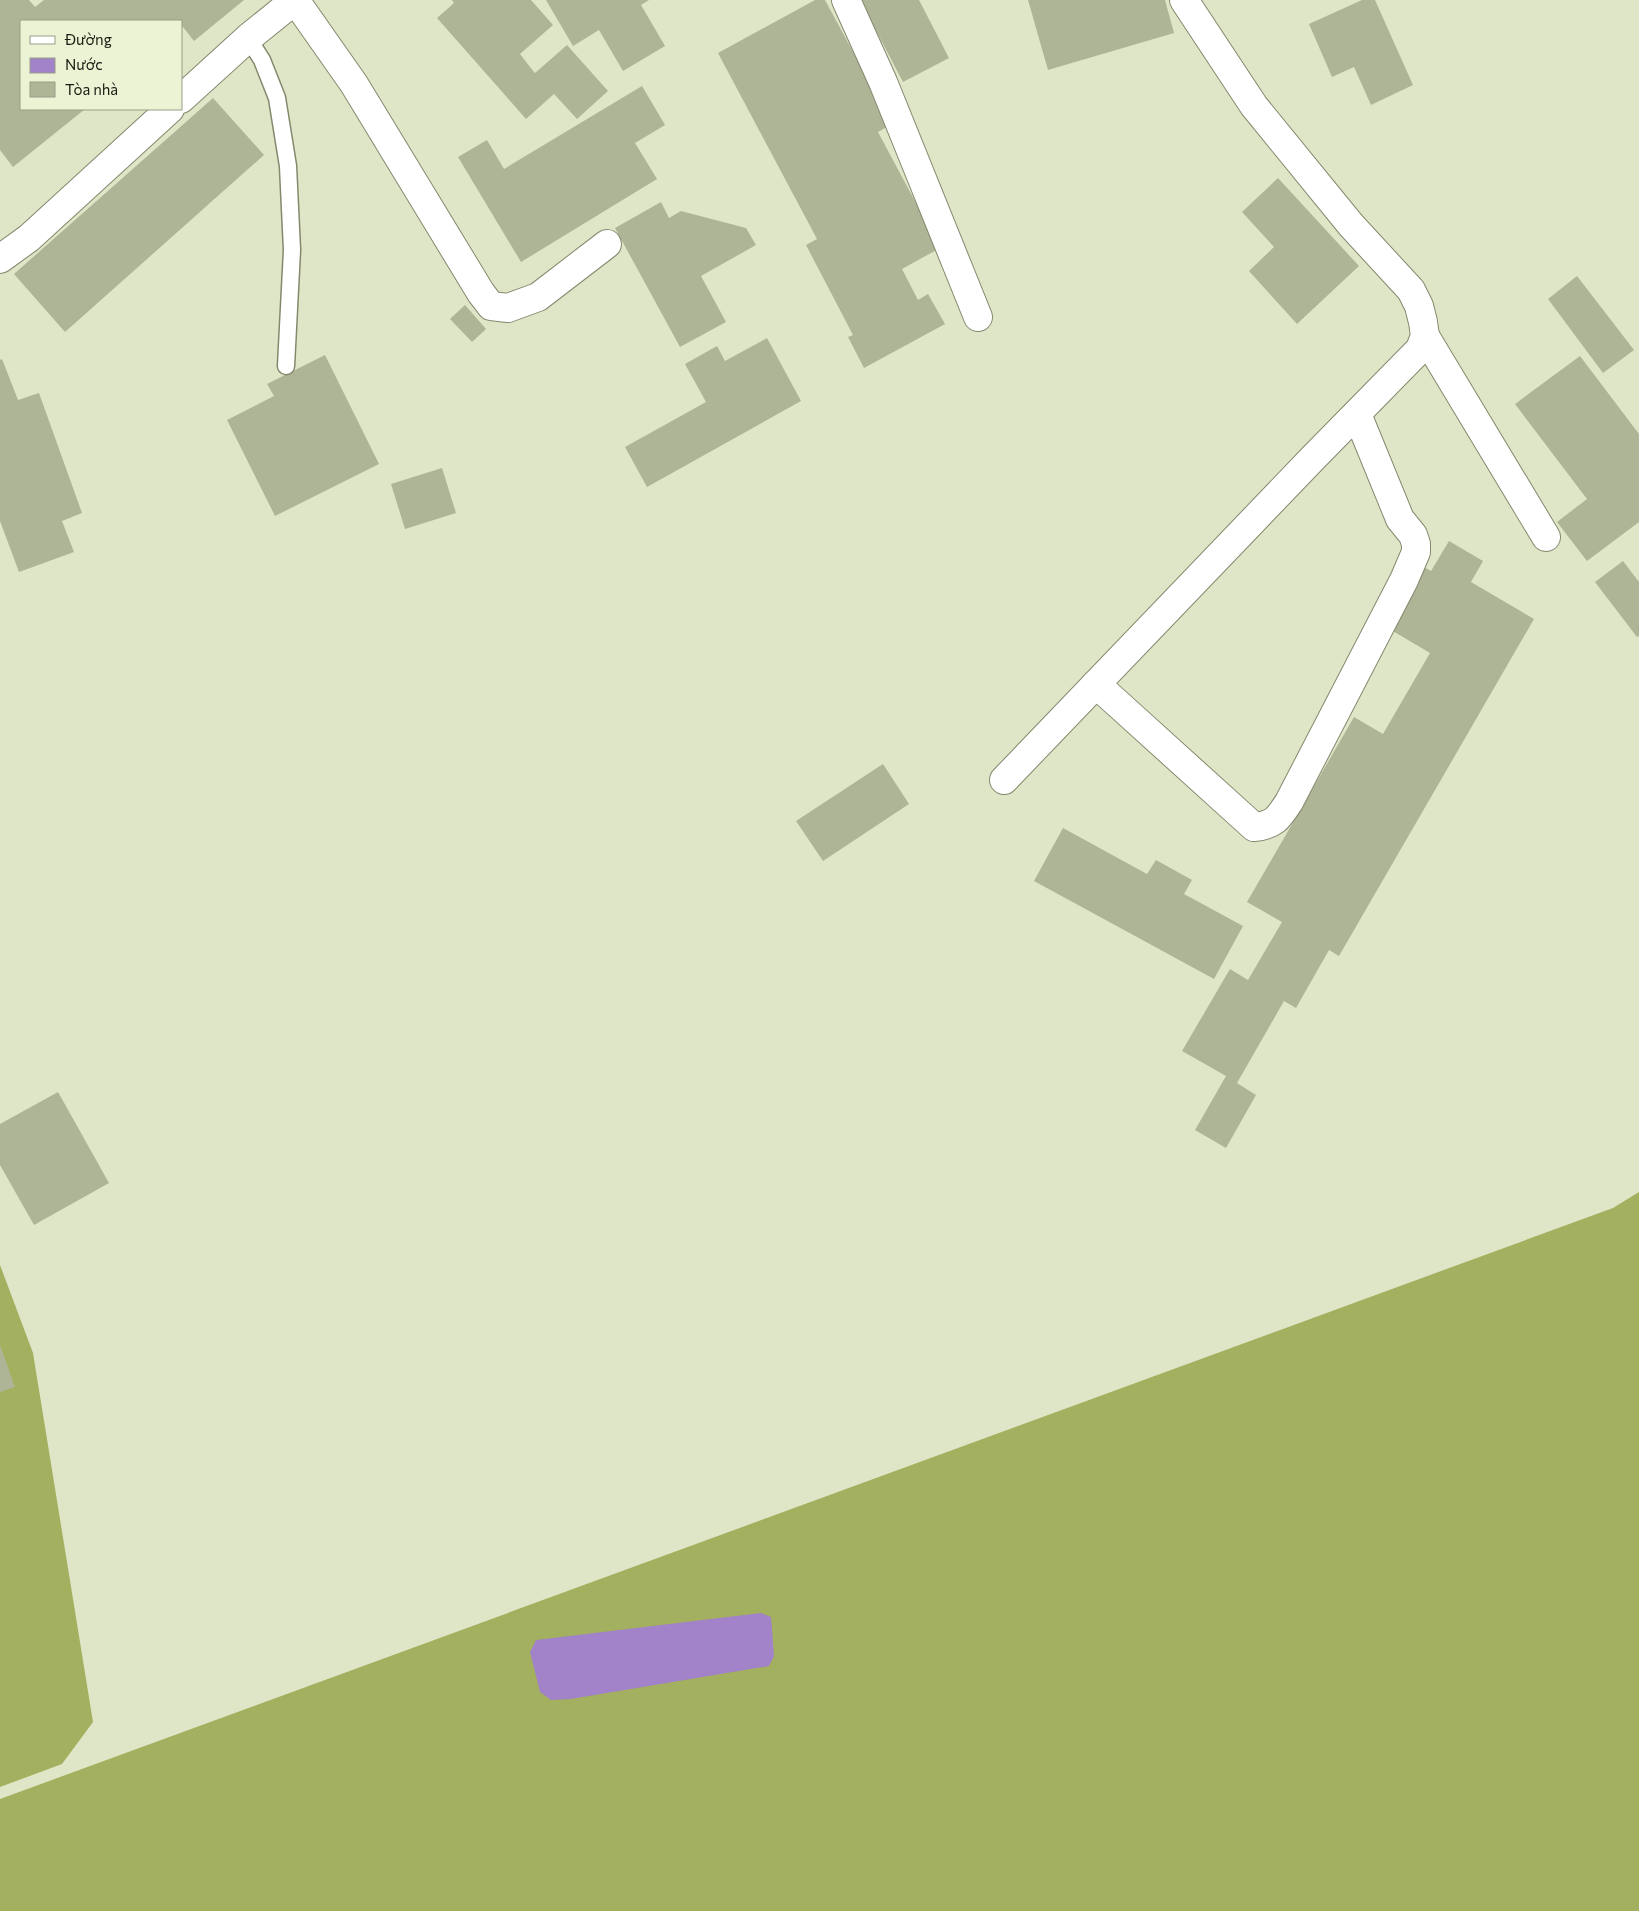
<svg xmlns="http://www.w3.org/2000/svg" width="1639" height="1911" font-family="Commissioner,sans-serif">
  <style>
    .forest { fill: #a3b05f }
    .water { fill: #a282c8 }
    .building { fill: #aeb496 }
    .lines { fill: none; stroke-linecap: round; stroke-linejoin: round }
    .service-casing { stroke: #83896d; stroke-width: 19 }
    .minor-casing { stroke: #83896d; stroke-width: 30 }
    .service { stroke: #fff; stroke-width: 16 }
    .minor { stroke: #fff; stroke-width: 28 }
  </style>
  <rect width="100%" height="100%" fill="#dfe6c7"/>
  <g class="forest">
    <polygon points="1639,1192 1639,1911 0,1911 0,1799 1613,1208"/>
    <polygon points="0,1265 33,1353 93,1722 62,1764 0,1787"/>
  </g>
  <polygon class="water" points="761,1613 771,1617 774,1656 769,1666 571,1699 551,1700 540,1692 530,1652 536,1640"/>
  <g class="building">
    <polygon points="0,0 29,0 35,7 44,0 244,0 194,41 183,27 181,29 181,21 21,21 21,109 85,109 13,167 0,150"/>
    <polygon points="452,0 531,0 553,25 520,54 530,67 535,73 567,45 608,91 577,119 554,94 526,119 437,18 454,3"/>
    <polygon points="546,0 649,0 641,5 665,46 623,71 599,30 573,46"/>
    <polygon points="815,0 825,0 892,124 878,132 940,248 902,269 918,300 928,294 945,324 864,368 848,337 853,335 806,245 817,239 718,53"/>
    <polygon points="860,0 919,0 949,58 903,82"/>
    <polygon points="1028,0 1165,0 1174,33 1048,70"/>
    <polygon points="1362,0 1375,0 1413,85 1371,105 1354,67 1332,77 1309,24"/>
    <polygon points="642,86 665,125 635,143 657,179 521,262 458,157 487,140 504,169"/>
    <polygon points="213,98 264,155 65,332 14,274"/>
    <polygon points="1278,178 1359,266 1297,324 1249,271 1274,247 1242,212"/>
    <polygon points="661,202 669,218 681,211 746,228 756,245 701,276 726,322 680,347 615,228"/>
    <polygon points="1577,276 1634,350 1603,373 1548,299"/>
    <polygon points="465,305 486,329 472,342 450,319"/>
    <polygon points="767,338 801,401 647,487 625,447 706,402 685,364 717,346 725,361"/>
    <polygon points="325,355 379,464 275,516 227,420 274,396 267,384"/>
    <polygon points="1580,356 1639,434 1639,522 1587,561 1557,522 1587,499 1515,404"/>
    <polygon points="2,359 18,400 39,393 82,513 62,521 74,552 19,572 0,521 0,360"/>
    <polygon points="442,468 456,513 405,529 391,484"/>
    <polygon points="1449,541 1483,561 1471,582 1534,619 1339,956 1329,950 1296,1008 1284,1001 1237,1083 1256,1095 1226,1148 1195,1130 1226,1076 1182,1051 1230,969 1248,980 1282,922 1247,902 1354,717 1383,734 1430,653 1386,627 1422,566 1431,571"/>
    <polygon points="1623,561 1639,582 1639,636 1637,637 1595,582"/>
    <polygon points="883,764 909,804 823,861 796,821"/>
    <polygon points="1063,828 1147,874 1156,860 1192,880 1184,894 1243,926 1214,979 1034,881"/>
    <polygon points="58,1092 109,1183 34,1225 0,1165 0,1124"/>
    <polygon points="0,1345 15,1387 0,1392"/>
  </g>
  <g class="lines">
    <g class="service-casing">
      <polyline id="service" points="248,38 262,60 277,98 288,166 292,250 286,366"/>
    </g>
    <g class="minor-casing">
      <g id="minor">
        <polyline points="295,0 354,84 481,293 491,306 508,308 538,297 607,244"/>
        <polyline points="846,0 883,82 978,317"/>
        <polyline points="181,99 248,38 295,0"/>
        <polyline points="0,259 29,238 170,109"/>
        <polyline points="1425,336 1546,537"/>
        <path d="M1096,684L1254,827C1274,825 1278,819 1289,802L1404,580L1416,552V544L1413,535L1400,519L1357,414"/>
        <polyline points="1004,780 1313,458 1420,349 1425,336 1423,322 1419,306 1411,290 1351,225 1254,106 1184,0"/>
      </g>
    </g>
    <use href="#service" class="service"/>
    <use href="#minor" class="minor"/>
  </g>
  <rect x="20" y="20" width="162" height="90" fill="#ecf3d4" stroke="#979d86"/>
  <rect x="30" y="36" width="25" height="8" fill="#ffffff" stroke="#979d86"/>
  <text x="65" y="45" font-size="15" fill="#181b10">Đường</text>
  <rect x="30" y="58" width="25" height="15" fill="#a282c8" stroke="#979d86"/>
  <text x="65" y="70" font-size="15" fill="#181b10">Nước</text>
  <rect x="30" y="82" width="25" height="15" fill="#aeb496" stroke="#979d86"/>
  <text x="65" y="95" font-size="15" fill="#181b10">Tòa nhà</text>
</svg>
